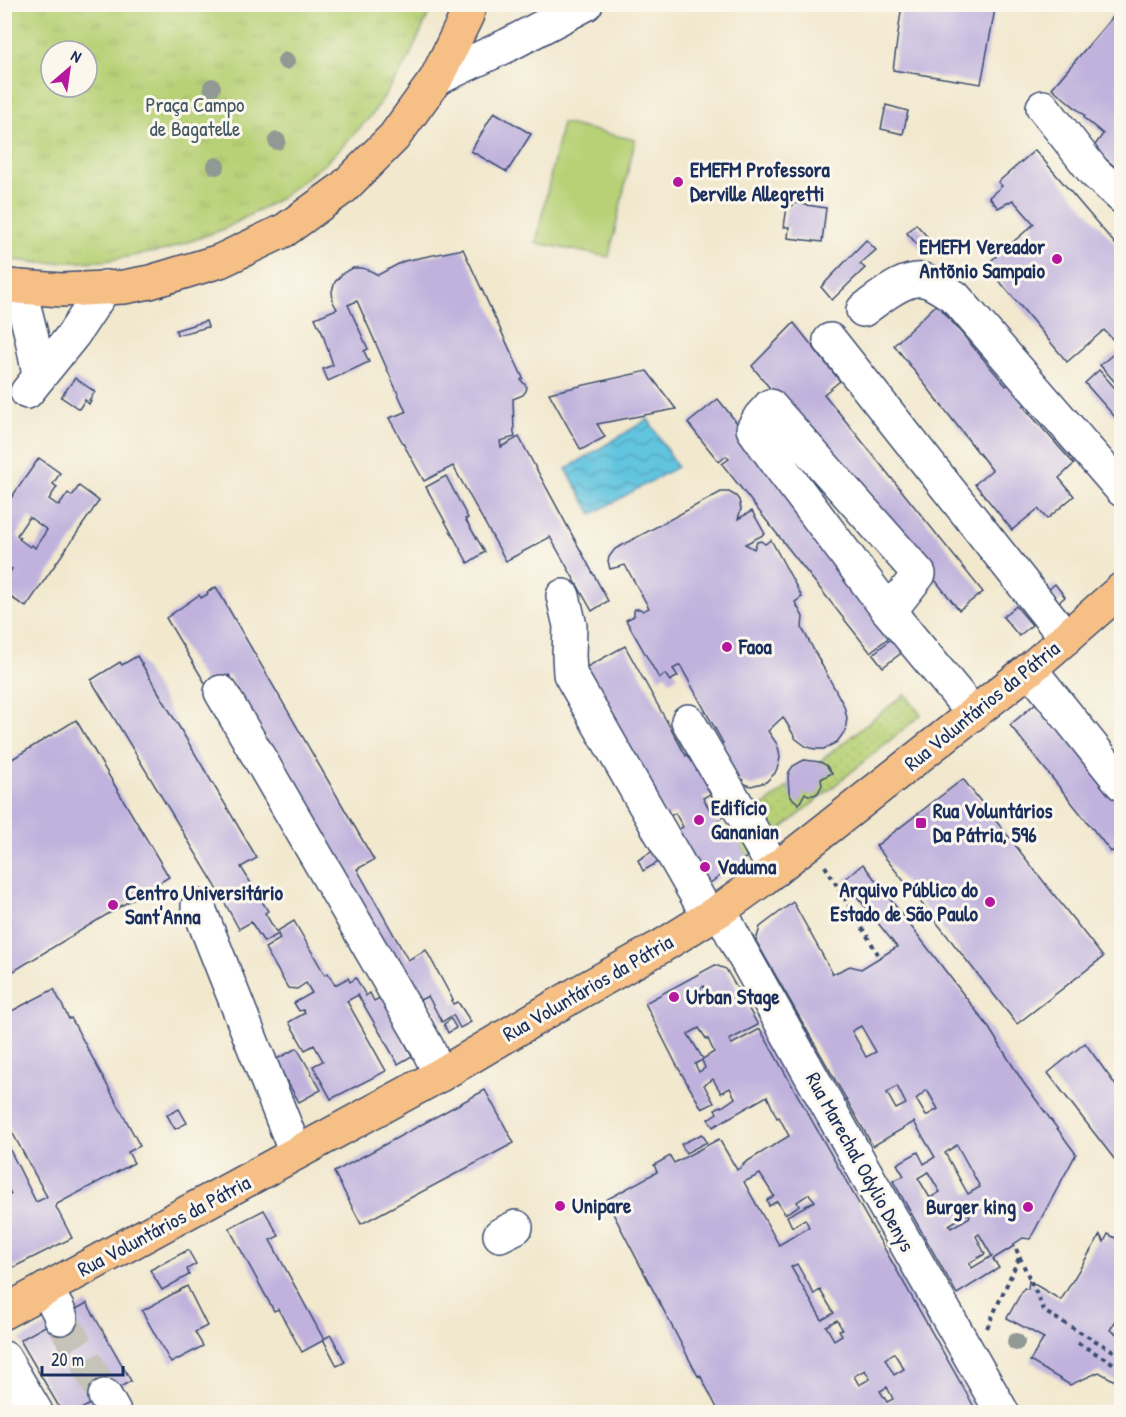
<svg xmlns="http://www.w3.org/2000/svg" width="1126" height="1417" font-family="'Patrick Hand',sans-serif">
  <style>
    .grass { fill: url(#grass-tufts); stroke: #6a806a; stroke-width: 1.5; fill-rule: evenodd }
    .garden { fill: url(#garden-dots); stroke: #6a806a; stroke-width: 1.5 }
    .pitch { fill: #b8d177; stroke: #6a806a; stroke-width: 1.5 }
    .water { fill: url(#water-waves); stroke: #3e7a9f; stroke-width: 1.5 }
    .building { fill: #c0b2dd; fill-rule: evenodd }
    .lines { fill: none; stroke-linecap: round; stroke-linejoin: round }
    .minor-tunnel { stroke: #c6c3b8; stroke-width: 33; stroke-dasharray: 33 16; stroke-linecap: butt }
    .minor-casing { stroke: #3b4b6f; stroke-width: 36 }
    .major-casing { stroke: #3b4b6f; stroke-width: 36 }
    .highway-casing { stroke: #3b4b6f; stroke-width: 36 }
    .path { stroke: #3b4b6f; stroke-width: 4; stroke-dasharray: 4.5 4.5; stroke-linecap: butt }
    .minor { stroke: #fff; stroke-width: 33 }
    .major { stroke: #f5bf86; stroke-width: 33 }
    .highway { stroke: #f5bf86; stroke-width: 33 }
    .tree { fill: #919994 }
    .poi-dot { fill: #b5179e; stroke: #fbf7ec; stroke-width: 2 }
    .labels { text-anchor: middle; stroke-width: 6; stroke-linejoin: round; paint-order: stroke }
    .park-label { font-size: 21px; fill: #425864; stroke: #fbf7ec }
    .poi-label { font-size: 21px; font-weight: bold; fill: #1b2f5e; stroke: #fbf7ec; text-anchor: start }
    .street-label { font-size: 21px; fill: #1b2f5e; stroke: #fbf7ec }
  </style>
  <defs>
    <pattern id="grass-tufts" width="24" height="20" patternUnits="userSpaceOnUse" patternTransform="scale(1.5)"><rect width="24" height="20" fill="#b8d177"/><path d="M3 7l-1-3M5 7V3M7 7l1-3M15 17l-1-3M17 17v-4M19 17l1-3" fill="none" stroke="#9eb469"/></pattern>
    <pattern id="garden-dots" width="8" height="8" patternUnits="userSpaceOnUse" patternTransform="scale(1.5)"><rect width="8" height="8" fill="#b8d177"/><path d="M2 2h.1M6 6h.1" fill="none" stroke="#9eb469" stroke-width="1.8" stroke-linecap="round"/></pattern>
    <pattern id="water-waves" width="16" height="10" patternUnits="userSpaceOnUse" patternTransform="scale(1.5)"><rect width="16" height="10" fill="#62c5e0"/><path d="M0 5q4-4 8 0t8 0" fill="none" stroke="#50a0b9"/></pattern>
  </defs>
  <rect width="100%" height="100%" fill="#fbf7ec"/>
  <filter id="ink" filterUnits="userSpaceOnUse"><feTurbulence type="fractalNoise" baseFrequency=".0167" numOctaves="2"/><feDisplacementMap in="SourceGraphic" scale="12" xChannelSelector="R" yChannelSelector="G"/><feConvolveMatrix kernelMatrix="1 2 1 2 8 2 1 2 1" color-interpolation-filters="sRGB"/></filter>
  <filter id="wash" filterUnits="userSpaceOnUse"><feTurbulence type="fractalNoise" baseFrequency=".008" numOctaves="4" result="noise"/><feDisplacementMap in="SourceGraphic" scale="24" xChannelSelector="R" yChannelSelector="G"/><feGaussianBlur stdDeviation="1.35" result="paint"/><feColorMatrix in="noise" values="0 0 0 0 0 0 0 0 0 0 0 0 0 0 0 0 0 1.4 0 .05"/><feComposite in="paint" operator="in"/></filter>
  <g filter="url(#wash)">
    <rect width="100%" height="100%" fill="#f1e8ce"/>
    <path class="grass" d="M5,4H433V5L406,64L371,116L328,161L279,199L224,229L166,250L104,261L42,263L5,259ZM51,51H87V87H51Z"/>
    <polygon class="garden" points="905,694 921,715 747,857 733,830"/>
    <polygon class="pitch" points="562,123 635,140 609,257 536,243"/>
    <polygon class="water" points="648,419 677,467 592,514 566,469"/>
    <g id="blocks">
      <g class="building">
        <polygon points="902,4 996,4 981,84 893,70"/>
        <polygon points="1122,6 1122,173 1093,148 1103,134 1084,118 1085,116 1052,88"/>
        <polygon points="886,105 908,111 903,134 881,129"/>
        <polygon points="494,112 531,134 507,172 471,151"/>
        <polygon points="1035,150 1122,252 1122,340 1117,344 1104,330 1067,362 986,265 1034,224 1013,200 998,208 989,197 1002,186 998,182"/>
        <polygon points="793,203 826,208 822,242 788,238 789,227 784,227 787,207 792,206"/>
        <polygon points="916,224 931,241 922,250 907,233"/>
        <polygon points="866,240 876,250 860,264 865,268 832,300 821,287"/>
        <polygon points="463,249 523,378 521,380 527,387 526,391 523,395 513,399 514,433 515,437 500,441 501,447 519,437 608,601 592,611 550,537 506,561 453,466 424,481 389,418 406,412 357,301 348,305 368,349 364,351 369,362 328,381 323,369 333,365 321,329 320,329 315,318 337,309 333,302 332,291 335,282 343,273 353,268 362,268 371,271 378,275 404,261"/>
        <polygon points="937,304 1006,386 1013,380 1031,400 1023,406 1074,464 1059,478 1074,496 1047,519 1038,509 1012,530 975,484 992,470 894,345"/>
        <polygon points="206,321 208,327 177,335 176,330"/>
        <polygon points="794,323 840,381 824,394 983,592 959,610 878,509 871,514 752,366"/>
        <polygon points="1122,347 1122,390 1100,365"/>
        <polygon points="1099,370 1122,396 1122,425 1085,383"/>
        <polygon points="647,371 676,409 597,424 605,437 581,450 549,393"/>
        <polygon points="75,378 95,392 89,400 91,401 89,404 85,400 79,409 61,397"/>
        <polygon points="718,399 900,629 870,652 722,464 729,459 726,456 719,462 688,423"/>
        <path d="M39,458L60,473L53,484L57,487L49,499L59,506L68,493L72,496L79,486L99,501L26,607L4,593V591L10,583L5,580L12,569L4,564V508ZM29,517L47,530L35,548L32,545L30,547L19,539L20,538L17,535Z"/>
        <polygon points="446,476 468,518 465,519 485,552 468,563 426,487"/>
        <polygon points="721,492 729,492 736,496 739,500 741,509 738,519 752,511 765,534 745,544 754,549 757,542 761,541 765,544 771,540 802,597 795,602 803,617 802,628 844,706 847,718 845,731 837,742 824,749 815,749 807,747 796,739 783,717 768,731 777,744 779,751 780,758 778,766 775,773 766,782 751,786 742,783 714,748 723,743 680,665 673,669 678,676 670,681 665,674 659,678 626,620 634,616 634,611 635,609 640,609 643,611 649,608 625,565 610,569 608,561 609,557 615,549"/>
        <polygon points="1055,584 1065,597 1059,602 1048,590"/>
        <polygon points="216,587 374,860 357,869 408,960 426,950 453,1000 452,1001 453,1004 458,1002 471,1022 460,1028 453,1015 442,1022 428,996 408,1006 370,920 229,675 208,688 166,618 199,595 201,598 208,594 207,592"/>
        <polygon points="1016,606 1032,625 1019,636 1003,617"/>
        <polygon points="898,633 909,647 883,667 873,654"/>
        <polygon points="625,646 686,756 691,753 712,793 703,798 711,812 720,806 725,816 716,822 724,835 733,830 747,857 703,888 674,832 683,827 675,813 666,818 583,669"/>
        <polygon points="137,656 257,858 241,867 268,911 265,913 276,932 294,921 325,975 328,973 335,985 348,978 350,982 356,978 366,996 370,993 374,1001 385,995 411,1039 405,1043 412,1056 398,1064 358,995 347,1001 386,1071 331,1099 313,1066 323,1061 314,1045 305,1050 289,1022 305,1013 303,1010 299,1011 294,1003 312,993 306,983 297,989 288,988 265,948 280,939 278,934 264,942 251,922 239,929 215,885 91,680 120,662 122,665"/>
        <polygon points="1042,698 1122,800 1122,845 1111,852 1010,725"/>
        <polygon points="76,720 169,877 4,977 4,764"/>
        <polygon points="804,760 820,762 826,765 832,773 821,779 822,785 818,793 814,795 808,795 805,793 799,804 791,797 789,792 788,777 789,772 793,766"/>
        <polygon points="963,779 1103,957 1017,1024 876,846"/>
        <polygon points="661,846 667,857 643,871 638,860"/>
        <path d="M863,864L987,1025L1023,1082L1076,1154L1030,1239L1023,1238L1014,1244V1246L993,1259L999,1268L957,1294L893,1181L904,1176L897,1164L918,1152L924,1164L935,1157L914,1122L873,1146L756,941L760,927L793,902L833,974L850,966L861,969L897,947L844,880ZM861,1026L876,1052L866,1057L852,1031ZM897,1086L906,1104L896,1109L887,1093ZM927,1090L938,1109L926,1116L916,1099ZM957,1145L980,1187L968,1194L945,1153ZM928,1172L940,1192L930,1198L918,1178ZM968,1213L970,1217L951,1228L949,1225ZM979,1234L992,1256L972,1268L969,1263L985,1254L976,1236Z"/>
        <path d="M715,965L726,969L758,1025L729,1040L732,1044L760,1029L977,1412H830L829,1411L827,1412H719L700,1375L698,1376L606,1200L657,1172L654,1165L670,1156L674,1163L719,1139L737,1170L744,1165L743,1164L789,1136L779,1117L777,1118L767,1096L713,1127L708,1119L717,1113L715,1109L721,1106L722,1107L735,1098L730,1088L721,1093L713,1079L704,1085L714,1103L702,1109L676,1064L645,1003ZM704,986L711,998L706,1000L700,989ZM699,1028L707,1040L708,1039L714,1052L703,1059L688,1034ZM702,1060L705,1068L699,1072L695,1064ZM760,1174L774,1196L767,1200L769,1206L777,1201L785,1214L799,1206L797,1202L809,1194L815,1201L787,1216L792,1227L805,1219L809,1227L779,1245L744,1182ZM797,1264L814,1294L820,1290L834,1313L822,1320L791,1267ZM837,1320L842,1329L839,1330L842,1335L834,1340L826,1326ZM894,1353L904,1369L894,1375L885,1359ZM865,1370L870,1379L859,1385L854,1376ZM887,1387L893,1399L887,1402L880,1391Z"/>
        <polygon points="54,989 69,1019 71,1018 140,1146 128,1152 134,1163 57,1204 56,1207 72,1238 4,1272 4,1185 10,1195 11,1194 4,1180 4,1138 36,1202 47,1197 4,1117 4,1015"/>
        <polygon points="451,1019 456,1028 448,1033 444,1024"/>
        <polygon points="1085,1043 1122,1094 1122,1169 1048,1073"/>
        <polygon points="297,1048 321,1090 299,1102 275,1060"/>
        <polygon points="485,1090 514,1143 361,1224 334,1172"/>
        <polygon points="179,1109 187,1123 175,1129 167,1115"/>
        <polygon points="702,1134 707,1142 686,1153 681,1144"/>
        <polygon points="264,1210 279,1236 270,1240 324,1340 302,1352 278,1309 274,1311 229,1228"/>
        <polygon points="1108,1234 1117,1239 1119,1235 1122,1237 1122,1311 1110,1330 1122,1337 1122,1385 1099,1372 1070,1385 1030,1361 1044,1338 1007,1318 1024,1288 1028,1289 1029,1281 1061,1300 1100,1235 1104,1242"/>
        <polygon points="188,1250 196,1264 187,1269 189,1275 162,1290 150,1270"/>
        <polygon points="187,1286 207,1326 195,1332 203,1346 171,1363 142,1311"/>
        <polygon points="87,1303 131,1381 76,1412 62,1412 20,1340"/>
        <polygon points="331,1335 345,1362 337,1366 323,1339"/>
      </g>
    </g>
  </g>
  <g filter="url(#ink)">
    <use href="#blocks" fill-opacity="0" stroke="#3b4b6f" stroke-width="1.5"/>
    <g class="lines">
      <polyline class="minor-tunnel" points="61,1318 105,1396"/>
      <g class="minor-casing">
        <g id="minor">
          <polyline points="436,79 508,45 586,4"/>
          <polyline points="1043,107 1094,172 1122,197"/>
          <polyline points="19,287 31,334 39,375"/>
          <path d="M863,310C880,298 908,272 930,282C939,286 947,292 955,297L1122,490"/>
          <polyline points="830,340 1066,638"/>
          <polyline points="27,392 73,335 105,287"/>
          <polygon points="770,406 919,574 897,602 887,609 778,464 753,429 760,417"/>
          <polyline points="563,596 570,626 569,655 570,674 709,917"/>
          <polyline points="887,609 973,713"/>
          <polyline points="1030,669 1122,784"/>
          <polyline points="221,692 417,1029 427,1047 440,1075"/>
          <polyline points="688,721 775,870"/>
          <polyline points="198,906 296,1153"/>
          <polyline points="720,910 740,949 851,1147 1002,1412"/>
          <polyline points="500,1235 516,1227"/>
          <polyline points="46,1289 58,1310 61,1318"/>
          <polyline points="4,1358 36,1412"/>
          <polyline points="105,1396 114,1412"/>
        </g>
      </g>
      <g class="major-casing">
        <polyline id="major" points="4,1312 440,1075 578,993 662,946 720,910 759,882 1030,669 1122,589"/>
      </g>
      <g class="highway-casing">
        <polyline id="highway" points="4,285 19,287 62,290 124,287 150,282 220,261 285,230 343,188 394,137 436,79 467,15 470,4"/>
      </g>
      <g class="path">
        <polyline points="825,866 878,954"/>
        <polyline points="1016,1249 1045,1312 1122,1356"/>
        <polyline points="987,1328 1019,1258"/>
        <polyline points="1078,1343 1118,1366"/>
        <polyline points="1122,1361 1118,1366 1122,1368"/>
      </g>
      <use href="#minor" class="minor"/>
      <use href="#major" class="major"/>
      <use href="#highway" class="highway"/>
    </g>
    <g class="tree">
      <circle cx="286" cy="61" r="9"/>
      <circle cx="212" cy="87" r="9"/>
      <circle cx="277" cy="141" r="9"/>
      <circle cx="216" cy="166" r="9"/>
      <circle cx="1016" cy="1342" r="9"/>
    </g>
  </g>
  <g class="poi-dot">
    <circle cx="678" cy="182" r="6"/>
    <circle cx="1057" cy="259" r="6"/>
    <circle cx="727" cy="647" r="6"/>
    <circle cx="699" cy="820" r="6"/>
    <rect x="915" y="817" width="12" height="12" rx="3"/>
    <circle cx="705" cy="867" r="6"/>
    <circle cx="990" cy="902" r="6"/>
    <circle cx="113" cy="905" r="6"/>
    <circle cx="674" cy="997" r="6"/>
    <circle cx="560" cy="1206" r="6"/>
    <circle cx="1028" cy="1207" r="6"/>
  </g>
  <g class="labels">
    <g class="park-label">
      <text x="195" y="112">Praça Campo<tspan x="195" dy="24">de Bagatelle</tspan></text>
    </g>
    <g class="poi-label">
      <text x="690" y="177">EMEFM Professora<tspan x="690" dy="24">Derville Allegretti</tspan></text>
      <text x="1045" y="254" text-anchor="end">EMEFM Vereador<tspan x="1045" dy="24">Antõnio Sampaio</tspan></text>
      <text x="739" y="654">Faoa</text>
      <text x="711" y="815">Edifício<tspan x="711" dy="24">Gananian</tspan></text>
      <text x="933" y="818">Rua Voluntários<tspan x="933" dy="24">Da Pátria, 596</tspan></text>
      <text x="717" y="874">Vaduma</text>
      <text x="978" y="897" text-anchor="end">Arquivo Público do<tspan x="978" dy="24">Estado de São Paulo</tspan></text>
      <text x="125" y="900">Centro Universitário<tspan x="125" dy="24">Sant'Anna</tspan></text>
      <text x="686" y="1004">Urban Stage</text>
      <text x="572" y="1213">Unipare</text>
      <text x="1016" y="1214" text-anchor="end">Burger king</text>
    </g>
    <g class="street-label">
      <text transform="translate(982 706) rotate(-39)" y="7">Rua Voluntários da Pátria</text>
      <text transform="translate(588 988) rotate(-30)" y="7">Rua Voluntários da Pátria</text>
      <text transform="translate(860 1162) rotate(61)" y="7">Rua Marechal Odylio Denys</text>
      <text transform="translate(164 1226) rotate(-28)" y="7">Rua Voluntários da Pátria</text>
    </g>
  </g>
  <rect width="1126" height="1417" fill="none" stroke="#fbf7ec" stroke-width="24"/>
  <g transform="translate(69 69) rotate(29)"><circle r="28" fill="#fbf7ec" stroke="#a1a7b3" stroke-width="1.5"/>
  <path d="M0-4.5L10 22L0 15L-10 22Z" fill="#b5179e"/>
  <text y="-9" font-size="16" font-weight="bold" text-anchor="middle" fill="#1b2f5e">N</text>
  </g>
  <path d="M42 1366v9h81v-9" fill="none" stroke="#1b2f5e" stroke-width="3"/>
  <text x="51" y="1366" font-size="18" fill="#1b2f5e" stroke="#fbf7ec" stroke-width="4.5" paint-order="stroke">20 m</text>
</svg>
